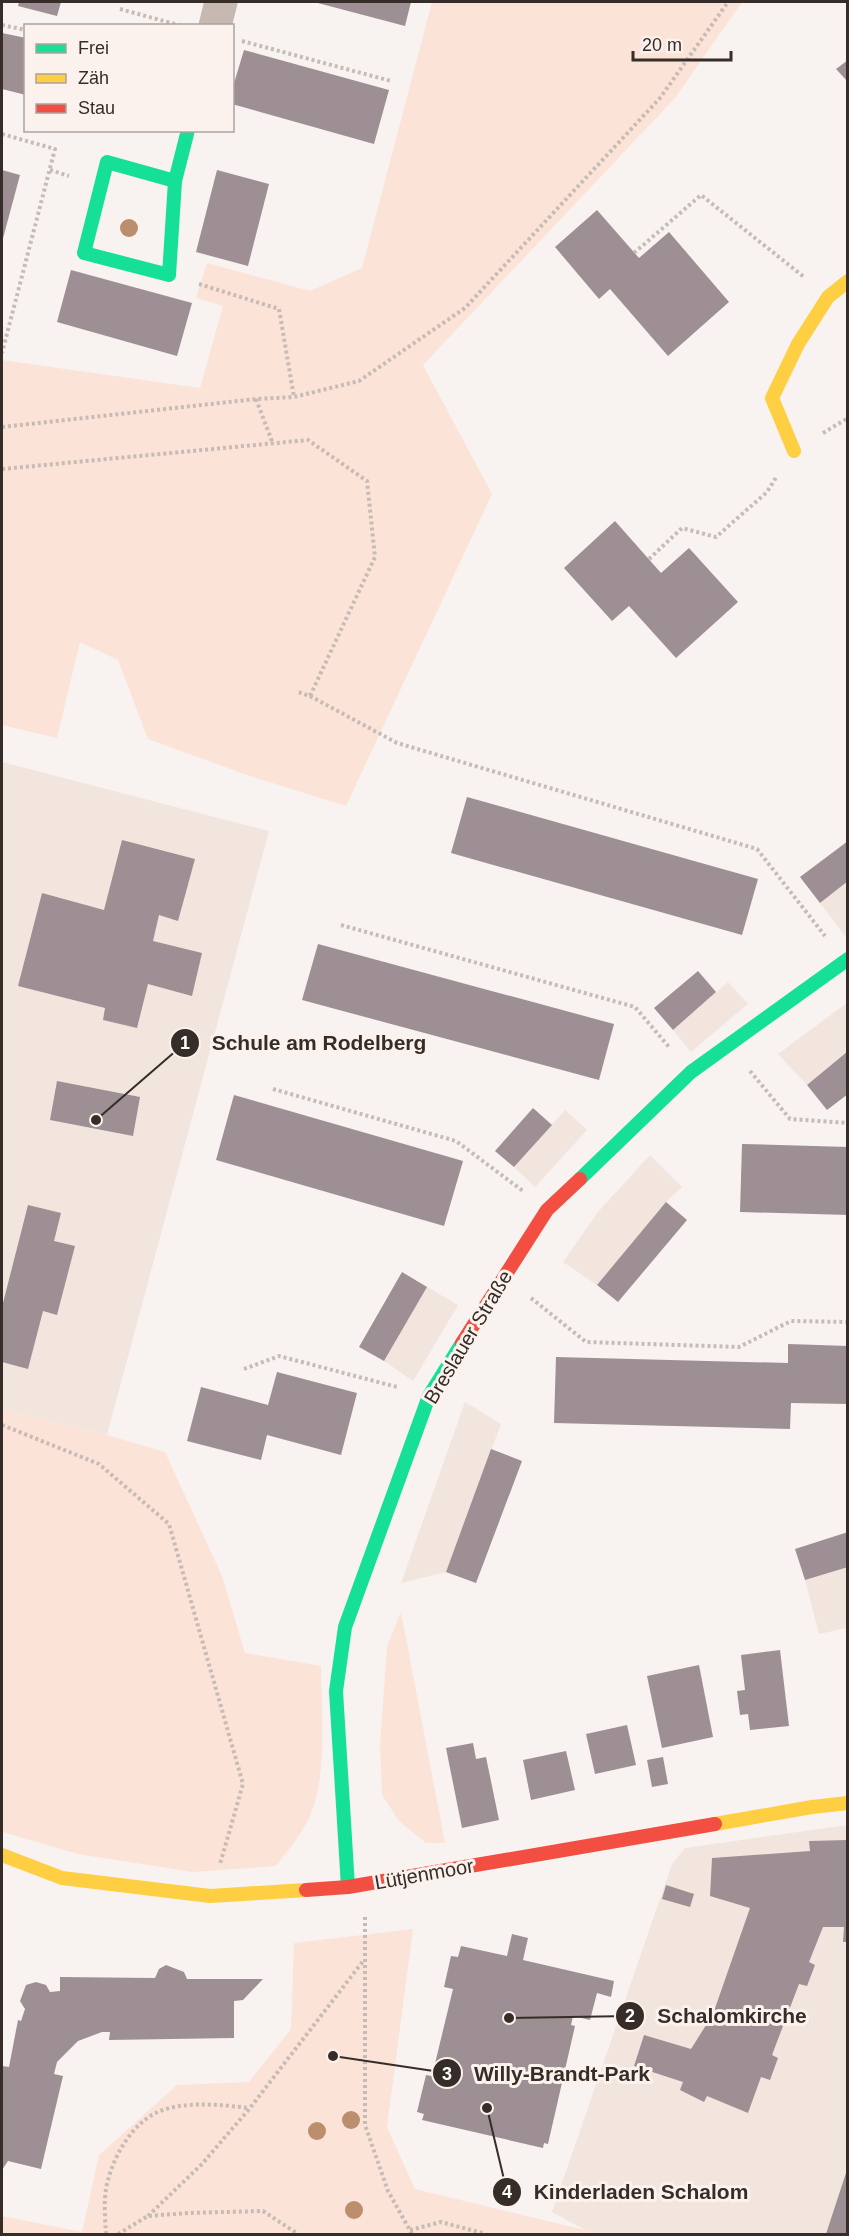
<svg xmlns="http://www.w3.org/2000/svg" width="849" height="2236" font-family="Arial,sans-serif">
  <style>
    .built { fill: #f2e5de }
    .green { fill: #fbe3d7 }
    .building { fill: #9d8f93 }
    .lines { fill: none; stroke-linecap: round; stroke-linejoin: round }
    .path { stroke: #c7bbb6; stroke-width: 4; stroke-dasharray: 3 3; stroke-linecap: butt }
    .street { stroke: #c8b8b2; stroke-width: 33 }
    .fast { stroke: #16e098; stroke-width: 14 }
    .slow { stroke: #ffcf43; stroke-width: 14 }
    .jam { stroke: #f24e42; stroke-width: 14 }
    .tree { fill: #bb8e6d }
    .labels { text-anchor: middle; stroke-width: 6; stroke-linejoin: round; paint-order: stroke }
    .street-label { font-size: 20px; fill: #362d28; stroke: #fcf2ed }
    .leader { fill: none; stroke: #362d28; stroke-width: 2 }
    .callout-dot { fill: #362d28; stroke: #fcf2ed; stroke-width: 2 }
    .mark-label { font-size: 18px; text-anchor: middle; font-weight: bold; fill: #fff }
    .callout-label { font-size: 21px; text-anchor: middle; font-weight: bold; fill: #362d28; stroke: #fcf2ed; stroke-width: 6; stroke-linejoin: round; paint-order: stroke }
  </style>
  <rect width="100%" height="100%" fill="#f8f3f0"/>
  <g class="built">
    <polygon points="2,762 269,831 107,1435 2,1409"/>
    <polygon points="847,881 847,934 845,936 820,903"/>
    <polygon points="728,982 748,1004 691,1052 673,1030"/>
    <polygon points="847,1003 847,1051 807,1085 778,1054"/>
    <polygon points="565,1110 587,1130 535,1187 514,1167"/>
    <polygon points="650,1155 682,1187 666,1202 597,1285 563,1262 598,1212"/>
    <polygon points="427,1287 458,1305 413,1381 384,1361"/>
    <polygon points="465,1402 501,1424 446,1572 401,1583"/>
    <polygon points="847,1567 847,1628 819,1634 805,1580"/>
    <polygon points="847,1825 847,2234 593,2234 552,2212 672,1864 685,1848"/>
  </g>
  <g class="green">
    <polygon points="432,2 742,2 675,98 423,365 492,494 346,806 244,774 148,739 118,660 80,642 57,738 2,725 2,360 200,388 223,306 196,298 207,263 310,291 362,268"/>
    <path d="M2,1409L107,1435L165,1452L222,1576L245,1653L321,1666C321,1708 327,1768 313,1808C306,1829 289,1849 276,1866L192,1872L78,1854L2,1832Z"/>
    <polygon points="401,1612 445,1843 426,1843 399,1821 382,1795 380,1745 387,1647"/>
    <polygon points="413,1929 387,2127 415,2189 585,2230 593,2234 2,2234 2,2216 82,2232 99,2155 177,2085 249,2082 291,2029 294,1943"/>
  </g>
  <g class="building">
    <polygon points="19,2 61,2 57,16 18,6"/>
    <polygon points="314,2 411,2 405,26"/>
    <polygon points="2,33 26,38 26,95 2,89"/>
    <polygon points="244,50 389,90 374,144 232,104 232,90"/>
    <polygon points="848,60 848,82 836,69"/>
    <polygon points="2,170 20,175 2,242"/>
    <polygon points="217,170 269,184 248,266 196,252"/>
    <polygon points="597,210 639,258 669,232 729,302 668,356 610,289 599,299 555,247"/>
    <polygon points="71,270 192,303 177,356 57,322"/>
    <polygon points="615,521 661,573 689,548 738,602 676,658 629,606 612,621 564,568"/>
    <polygon points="467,797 758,879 742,935 451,853"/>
    <polygon points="122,840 195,859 178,921 159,915 153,941 202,953 192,996 148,984 137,1028 103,1020 105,1008 18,986 42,893 104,910"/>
    <polygon points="848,841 848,881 820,903 800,877"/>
    <polygon points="318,944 614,1024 599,1080 302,1000"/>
    <polygon points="698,971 716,992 673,1030 654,1008"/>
    <polygon points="848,1051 848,1094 827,1110 807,1085"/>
    <polygon points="57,1081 140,1097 133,1136 50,1120"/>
    <polygon points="234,1095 463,1161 444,1226 216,1160"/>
    <polygon points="533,1108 552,1125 514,1167 495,1151"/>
    <polygon points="742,1144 848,1147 848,1215 740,1212"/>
    <polygon points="666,1202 687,1220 618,1302 597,1285"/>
    <polygon points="28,1205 61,1213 54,1241 75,1246 57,1315 43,1311 28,1369 2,1362 2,1307"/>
    <polygon points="402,1272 427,1287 384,1361 359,1347"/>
    <polygon points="788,1344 848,1346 848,1404 791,1403 790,1429 554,1423 556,1357 788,1363"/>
    <polygon points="277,1372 357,1393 341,1455 267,1435 261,1460 187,1441 201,1387 268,1405"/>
    <polygon points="491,1449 522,1461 476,1583 446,1572"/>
    <polygon points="848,1532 848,1567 805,1580 795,1549"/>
    <polygon points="780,1650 789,1726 750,1730 748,1714 740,1715 737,1691 745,1690 741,1655"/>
    <polygon points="699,1665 713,1737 662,1748 647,1676"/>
    <polygon points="627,1725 636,1765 595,1774 586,1734"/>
    <polygon points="473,1743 476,1759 486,1757 499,1820 462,1828 446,1748"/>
    <polygon points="566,1751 575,1790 531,1800 523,1760"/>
    <polygon points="663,1757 668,1784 652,1787 647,1760"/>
    <polygon points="848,1840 848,1942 843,1942 844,1927 823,1927 809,1962 815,1965 807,1986 799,1984 772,2055 778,2058 770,2080 761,2077 748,2113 707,2096 704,2102 680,2090 683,2082 634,2066 644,2035 691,2049 713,2014 750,1908 710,1896 712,1858 810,1851 809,1841"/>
    <polygon points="666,1885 694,1894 690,1907 662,1899"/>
    <polygon points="512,1934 528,1938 523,1960 614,1981 611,1997 597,1993 590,2020 573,2016 571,2025 575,2026 548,2144 544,2143 543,2148 422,2120 424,2114 417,2112 426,2075 432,2076 453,1989 444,1987 451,1956 458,1957 461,1946 507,1956"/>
    <polygon points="166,1965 184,1972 187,1979 263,1979 243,2000 234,2001 234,2038 109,2040 110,2032 102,2032 78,2041 57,2062 54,2074 63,2076 41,2169 8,2161 2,2170 2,2066 9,2067 18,2020 21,2021 25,2009 20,2001 26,1985 36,1982 46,1985 50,1992 60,1991 60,1977 155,1978 159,1969"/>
    <polygon points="847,2170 848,2234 826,2234 844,2179"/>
  </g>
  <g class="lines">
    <g class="path">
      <polyline points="120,9 182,26"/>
      <polyline points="2,25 26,30"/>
      <polyline points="242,41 391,81"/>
      <polyline points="2,134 55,149 2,353"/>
      <polyline points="50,170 69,176"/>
      <polyline points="634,253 701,195 804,277"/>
      <polyline points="199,284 279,309 294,397"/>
      <polyline points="256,399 273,444"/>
      <polyline points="2,427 256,399 294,397 359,381 465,308 660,98 728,2"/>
      <polyline points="823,433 848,418"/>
      <polyline points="2,469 308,440 367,481 375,557 310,696 298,692"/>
      <polyline points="649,559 682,528 716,537 767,492 777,476"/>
      <polyline points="310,696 397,743 757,849 825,936"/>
      <polyline points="341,925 635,1007 669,1047"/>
      <polyline points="750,1071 790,1119 848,1123"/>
      <polyline points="273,1089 456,1141 523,1191"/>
      <polyline points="531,1298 586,1342 739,1347 791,1321 848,1322"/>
      <polyline points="244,1369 279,1356 397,1387"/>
      <polyline points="2,1425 99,1464 169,1524 243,1784 220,1864"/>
      <polyline points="365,1917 365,2125 388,2191 412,2234"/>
      <polyline points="148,2216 202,2164 250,2108 364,1960"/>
      <polyline points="410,2230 441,2222 486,2234"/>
      <path d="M106,2234C105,2217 103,2197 108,2180C115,2153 135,2119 163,2110C189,2101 222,2105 249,2108"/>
      <polyline points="118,2234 148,2216 188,2213 263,2211 298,2234"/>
    </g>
    <polyline class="street" points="215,26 221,2"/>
    <g class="fast">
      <polyline points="175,181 107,162 84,253 169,275 175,181 188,130"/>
      <polyline points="580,1179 691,1072 848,959"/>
      <polyline points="348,1887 336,1691 345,1627 429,1396 462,1343"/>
    </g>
    <g class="slow">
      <polyline points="794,451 772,398 798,344 828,297 848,281"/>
      <polyline points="715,1824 812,1807 848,1803"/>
      <polyline points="2,1855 62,1878 210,1896 306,1890"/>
    </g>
    <g class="jam">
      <polyline points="462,1343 547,1210 580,1179"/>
      <polyline points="306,1890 348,1887 715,1824"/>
    </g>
  </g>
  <g class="tree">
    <circle cx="129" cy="228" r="9"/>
    <circle cx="351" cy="2120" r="9"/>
    <circle cx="317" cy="2131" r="9"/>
    <circle cx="354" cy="2210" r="9"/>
  </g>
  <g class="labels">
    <g class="street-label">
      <text transform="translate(468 1337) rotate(-59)" y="7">Breslauer Straße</text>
      <text transform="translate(424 1874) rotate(-10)" y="7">Lütjenmoor</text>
    </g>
  </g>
  <path class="leader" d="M96 1120L185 1043M509 2018L630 2016M333 2056L447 2073M487 2108L507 2192"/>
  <g class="callout-dot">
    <circle cx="96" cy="1120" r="6"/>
    <circle cx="509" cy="2018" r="6"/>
    <circle cx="333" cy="2056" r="6"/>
    <circle cx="487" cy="2108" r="6"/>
    <circle cx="185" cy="1043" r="15"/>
    <circle cx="630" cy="2016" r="15"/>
    <circle cx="447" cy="2073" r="15"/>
    <circle cx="507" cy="2192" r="15"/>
  </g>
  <g class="mark-label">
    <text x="185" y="1049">1</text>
    <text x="630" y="2022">2</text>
    <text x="447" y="2080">3</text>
    <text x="507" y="2198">4</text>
  </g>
  <g class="callout-label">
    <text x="319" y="1050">Schule am Rodelberg</text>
    <text x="732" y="2023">Schalomkirche</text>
    <text x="562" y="2081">Willy-Brandt-Park</text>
    <text x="641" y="2199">Kinderladen Schalom</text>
  </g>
  <rect width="849" height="2236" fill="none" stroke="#362d28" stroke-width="6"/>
  <rect x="24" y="24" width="210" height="108" fill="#fcf2ed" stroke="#ada39e" stroke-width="1.5"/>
  <rect x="36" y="44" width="30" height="9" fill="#16e098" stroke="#ada39e" stroke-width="1.5"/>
  <text x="78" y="54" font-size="18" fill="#362d28">Frei</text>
  <rect x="36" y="74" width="30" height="9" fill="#ffcf43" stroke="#ada39e" stroke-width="1.5"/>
  <text x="78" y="84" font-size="18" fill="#362d28">Zäh</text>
  <rect x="36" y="104" width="30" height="9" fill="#f24e42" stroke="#ada39e" stroke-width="1.5"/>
  <text x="78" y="114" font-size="18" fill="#362d28">Stau</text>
  <path d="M633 51v9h98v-9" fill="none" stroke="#362d28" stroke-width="3"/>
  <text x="642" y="51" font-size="18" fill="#362d28" stroke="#fcf2ed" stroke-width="4.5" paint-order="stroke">20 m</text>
</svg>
